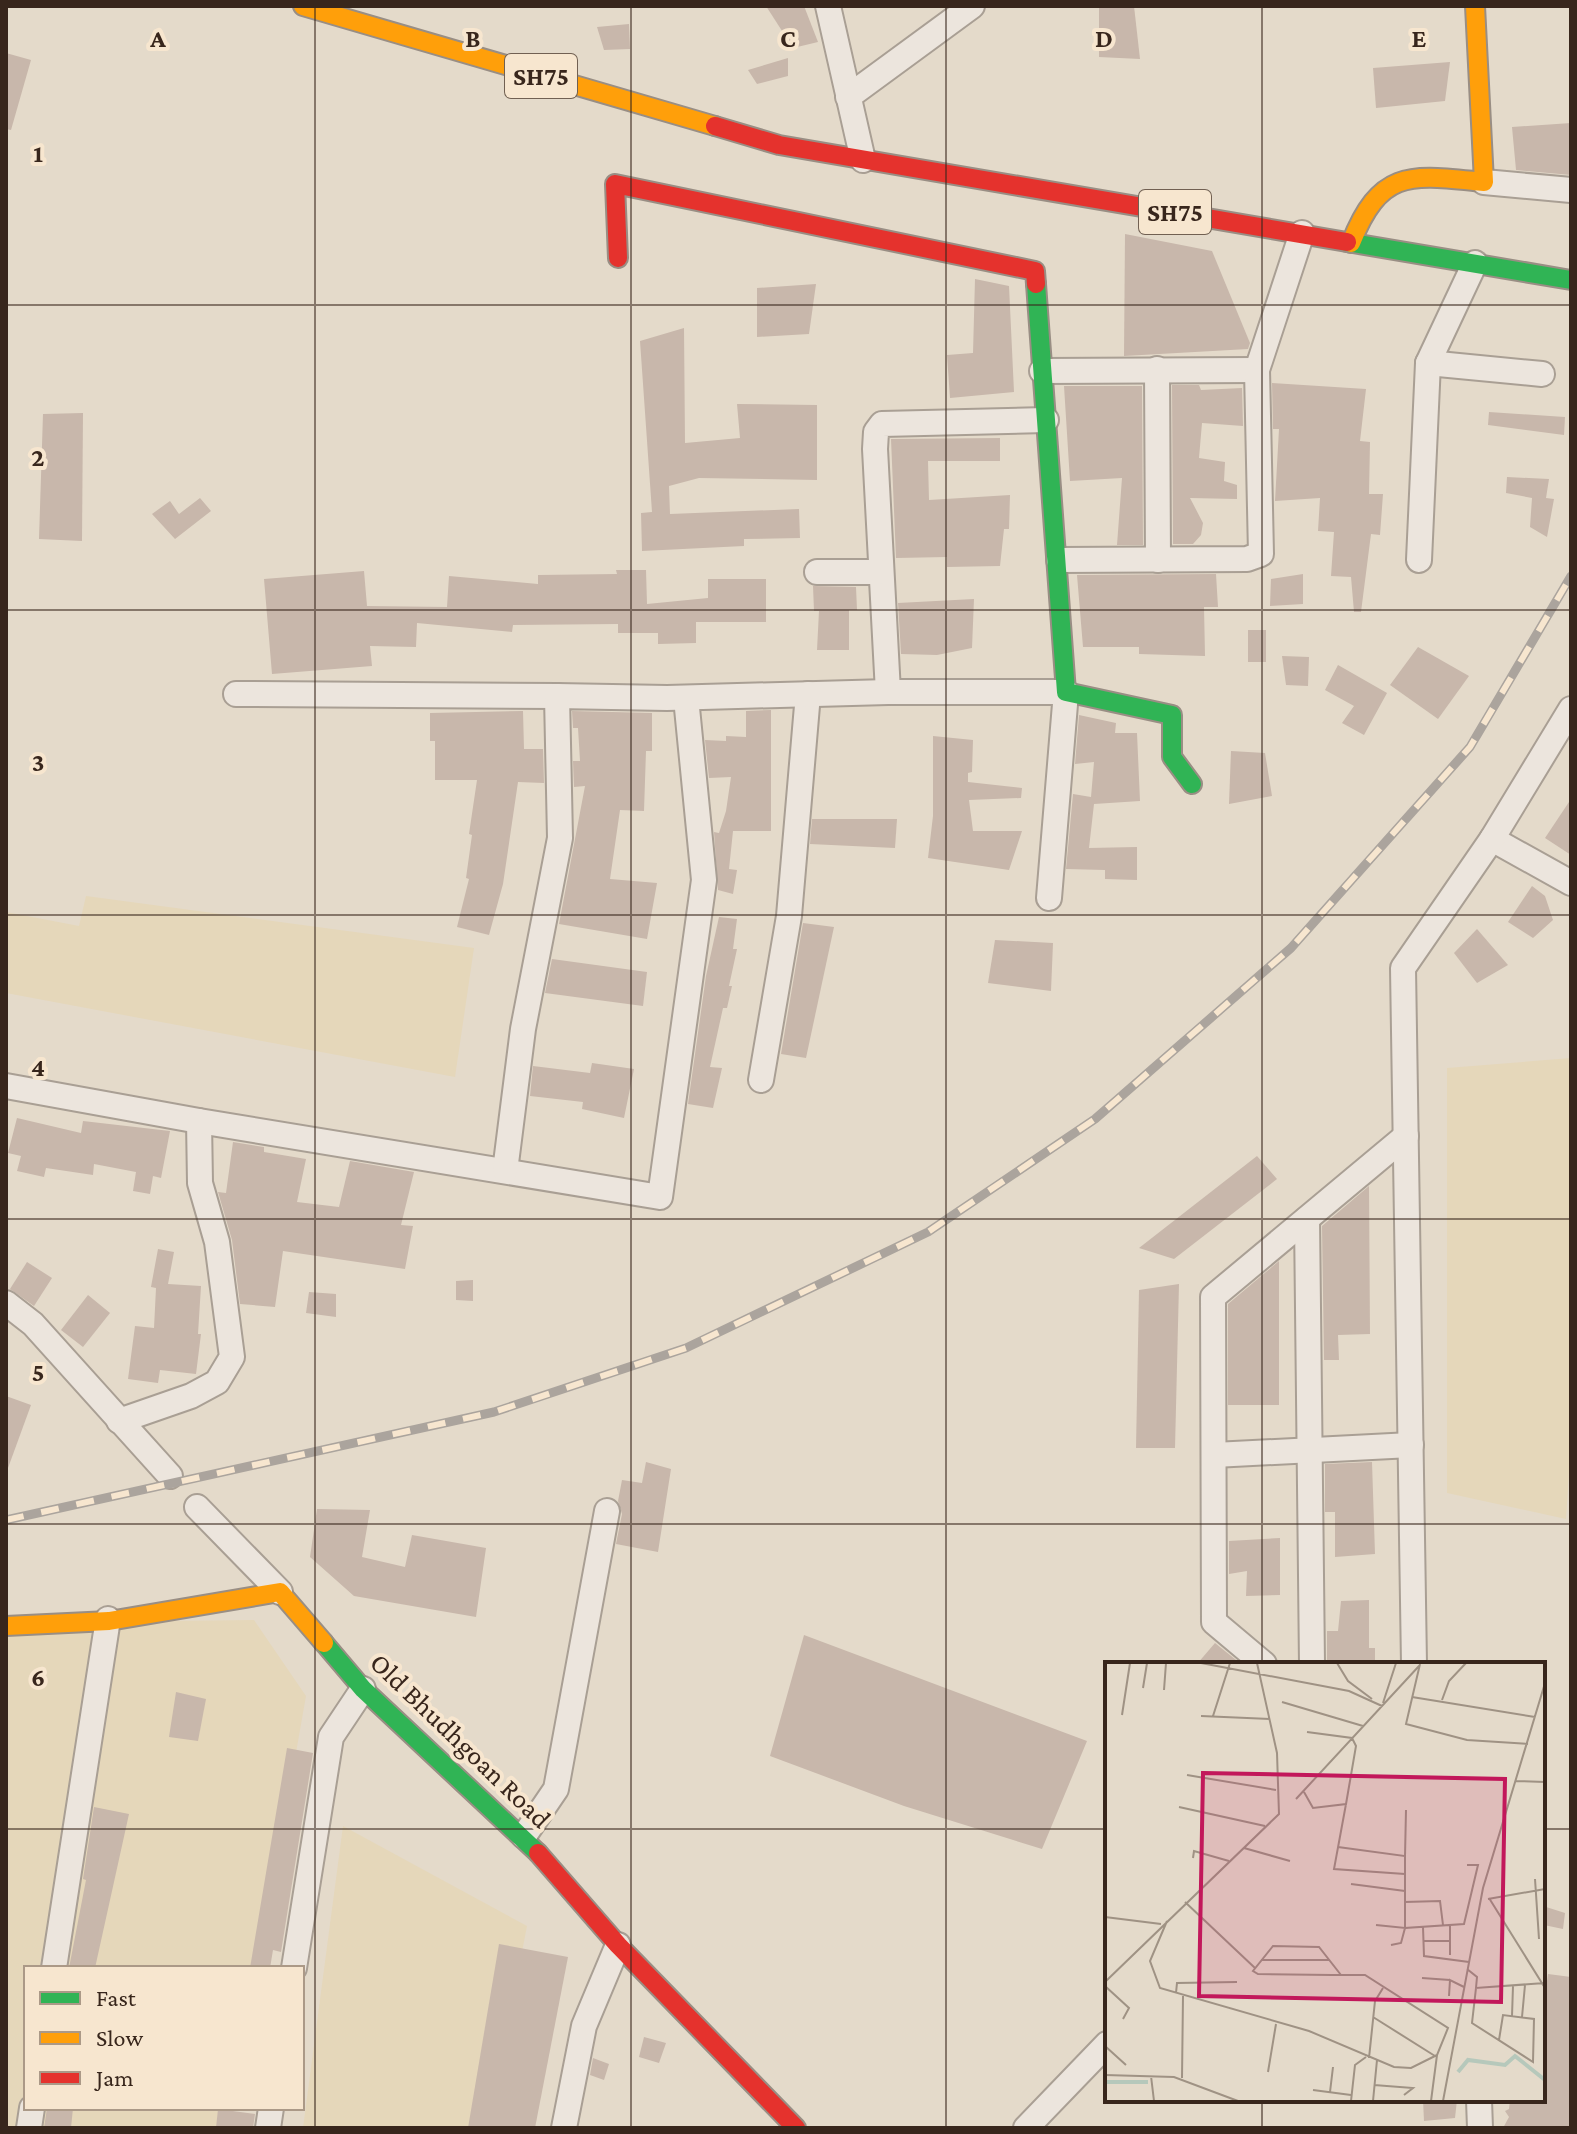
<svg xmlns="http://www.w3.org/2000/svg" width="1577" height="2134" font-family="'Crimson Pro',serif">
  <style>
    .farmland { fill: #e5d7ba }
    .building { fill: #c8b7ab }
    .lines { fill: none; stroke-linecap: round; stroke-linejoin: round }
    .street-casing { stroke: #a99f94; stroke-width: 28 }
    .fast-casing { stroke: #998e84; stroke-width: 22 }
    .slow-casing { stroke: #998e84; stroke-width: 22 }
    .jam-casing { stroke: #998e84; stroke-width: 22 }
    .street { stroke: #ece5dd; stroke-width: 24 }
    .fast { stroke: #30b455; stroke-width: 18 }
    .slow { stroke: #ff9f0a; stroke-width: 18 }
    .jam { stroke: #e5322d; stroke-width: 18 }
    .rail-casing { stroke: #aba49d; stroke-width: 9 }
    .rail { stroke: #f7e6cf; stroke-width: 6; stroke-dasharray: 18; stroke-linecap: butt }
    .grid { fill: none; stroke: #38261c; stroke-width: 2; stroke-opacity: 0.55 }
    .labels { text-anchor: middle; stroke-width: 8; stroke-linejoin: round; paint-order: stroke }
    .shield { fill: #f7e6cf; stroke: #716052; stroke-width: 2 }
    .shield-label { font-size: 26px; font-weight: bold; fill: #38261c }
    .street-label { font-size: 28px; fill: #38261c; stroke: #f7e6cf }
    .inset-river { fill: none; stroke: #b6c8bb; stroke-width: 4 }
    .inset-road { fill: none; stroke: #9f9284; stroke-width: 2 }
    .view { fill: #c2185b; fill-opacity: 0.15; stroke: #c2185b; stroke-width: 4 }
    .inset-edge { fill: none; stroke: #38261c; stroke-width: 4 }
    .grid-label { font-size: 26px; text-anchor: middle; font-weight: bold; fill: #38261c; stroke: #f7e6cf; stroke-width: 8; stroke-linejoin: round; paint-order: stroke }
  </style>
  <rect width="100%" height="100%" fill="#e4daca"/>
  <g class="farmland">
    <polygon points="86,896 474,948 455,1077 6,993 6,912 79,926"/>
    <polygon points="1571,1058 1571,1441 1566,1519 1447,1493 1447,1068"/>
    <polygon points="254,1620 306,1696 258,1968 26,1968 26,2108 233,2108 229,2128 6,2128 6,1623"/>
    <polygon points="343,1826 527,1926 488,2128 303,2128"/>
  </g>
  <g class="building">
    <polygon points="766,6 804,6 818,42 793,48"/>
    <polygon points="1134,6 1140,59 1099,57 1099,8"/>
    <polygon points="629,24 630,49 604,50 597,27"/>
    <polygon points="6,53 31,60 11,130 6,129"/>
    <polygon points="788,58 788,76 757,84 748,70"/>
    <polygon points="1450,62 1445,101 1376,108 1373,68"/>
    <polygon points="1571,123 1571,175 1516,170 1512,127"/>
    <polygon points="1125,234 1212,251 1250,343 1248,349 1124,356"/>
    <polygon points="975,279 1009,286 1014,392 950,398 947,355 973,353"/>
    <polygon points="816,284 809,334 757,337 757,288"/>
    <polygon points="684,328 685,443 740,438 737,404 817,405 817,480 699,478 669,486 670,514 799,509 800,538 744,539 744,546 642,551 641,513 652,512 640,341"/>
    <polygon points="1272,383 1366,389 1360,441 1370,442 1369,494 1383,494 1380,535 1371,534 1361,612 1354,612 1351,577 1331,576 1334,532 1318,531 1320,498 1275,501 1279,429 1273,429"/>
    <polygon points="1172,385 1199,385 1201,390 1242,388 1243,426 1202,423 1199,458 1225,462 1224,481 1237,485 1237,499 1190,498 1203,523 1201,535 1193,544 1173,544"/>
    <polygon points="1064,386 1142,386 1143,545 1117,545 1122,478 1070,481"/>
    <polygon points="1489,412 1565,417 1564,435 1488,425"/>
    <polygon points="83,413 82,541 39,539 43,414"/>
    <polygon points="1000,438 1000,461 928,461 929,500 1010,495 1009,529 1004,529 1000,566 947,567 947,557 896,558 891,439"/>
    <polygon points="1507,477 1549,479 1546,498 1554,499 1547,537 1530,527 1532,498 1506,493"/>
    <polygon points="200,498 211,511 175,539 152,514 170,501 179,514"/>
    <polygon points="616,570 646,570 647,604 708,598 708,579 766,579 766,622 696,622 696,643 658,644 658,633 618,633 618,624 513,625 512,632 417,623 416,647 370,646 372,666 272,674 264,579 364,571 367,606 447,607 449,576 538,584 538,575 617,574"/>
    <polygon points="1216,574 1218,607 1204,607 1205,656 1139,654 1139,647 1083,647 1077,575"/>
    <polygon points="1303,574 1303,604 1270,606 1271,579"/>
    <polygon points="813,586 856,587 857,610 849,610 849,650 817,650 819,611 814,611"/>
    <polygon points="974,599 972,648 937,655 901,654 898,603"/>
    <rect x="1248" y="630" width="18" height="32"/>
    <polygon points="1418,647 1469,676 1438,719 1390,685"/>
    <polygon points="1282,656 1309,657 1308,686 1286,685"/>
    <polygon points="1338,665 1387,693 1364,735 1342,723 1354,706 1325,690"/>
    <polygon points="771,710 771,831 733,831 729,869 737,870 733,894 718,890 714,832 719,833 726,811 731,777 709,778 705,740 726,741 726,736 746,737 746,711"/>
    <polygon points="523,711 524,749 543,749 544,783 518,782 503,884 489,935 457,927 469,879 466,878 472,835 469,834 477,780 435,780 435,741 430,741 430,713"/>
    <polygon points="572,711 652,713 652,751 646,751 644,811 620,810 610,879 657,883 647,939 559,924 585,786 574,787 573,761 580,761 578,728 573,728"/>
    <polygon points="1079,715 1116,723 1115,733 1137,733 1140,801 1094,804 1089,848 1137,847 1137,880 1105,879 1105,870 1066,869 1073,794 1091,797 1094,762 1075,764"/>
    <polygon points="933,736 973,740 972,772 968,773 968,782 1022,788 1021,798 969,800 973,831 1022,831 1009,870 928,858 933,816"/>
    <polygon points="1231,751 1265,753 1272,796 1229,804"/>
    <polygon points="1571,799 1571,855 1545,838"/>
    <polygon points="812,819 897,819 895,848 810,844"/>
    <polygon points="1532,886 1545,896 1553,920 1533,938 1508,922"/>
    <polygon points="719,917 737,919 733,949 737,949 729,986 732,986 727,1008 723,1008 710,1067 722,1068 713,1108 688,1104 706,976"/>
    <polygon points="803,923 834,927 806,1058 781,1054"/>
    <polygon points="1477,929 1508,965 1477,983 1454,953"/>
    <polygon points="995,940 1053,943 1051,991 988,983"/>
    <polygon points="552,959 647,972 643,1006 545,993"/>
    <polygon points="592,1063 634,1069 624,1118 582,1109 583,1102 530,1096 533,1066 590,1073"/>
    <polygon points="17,1118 81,1133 83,1121 170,1131 161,1178 153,1176 150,1194 133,1191 136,1172 94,1164 93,1175 46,1168 44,1177 17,1171 21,1156 8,1153"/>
    <polygon points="233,1142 264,1147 264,1152 306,1159 297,1202 339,1207 350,1161 414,1172 401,1225 413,1226 405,1269 283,1251 275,1307 240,1304 232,1240 218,1192 226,1193"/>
    <polygon points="1257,1156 1277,1179 1174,1259 1139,1248"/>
    <polygon points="1369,1186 1370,1334 1338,1335 1339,1360 1324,1360 1322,1226"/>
    <polygon points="158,1249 174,1252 168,1284 201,1286 198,1334 201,1334 196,1374 160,1370 158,1383 128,1379 135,1326 154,1328 156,1288 151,1287"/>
    <polygon points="1279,1261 1279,1405 1228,1405 1228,1304"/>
    <polygon points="27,1262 52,1278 34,1306 10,1289"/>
    <polygon points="473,1280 473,1301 456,1300 456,1281"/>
    <polygon points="1179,1284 1175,1448 1136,1448 1139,1290"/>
    <polygon points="309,1292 336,1294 336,1317 306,1313"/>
    <polygon points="88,1295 110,1313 83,1347 61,1330"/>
    <polygon points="6,1396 31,1405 8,1468 6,1468"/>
    <polygon points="646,1462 671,1469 658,1552 616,1544 622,1514 618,1501 622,1480 642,1483"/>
    <polygon points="1372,1462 1375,1554 1335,1557 1335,1512 1325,1512 1325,1464"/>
    <polygon points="317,1509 370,1510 362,1557 405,1567 412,1535 486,1548 476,1617 354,1596 310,1557"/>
    <polygon points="1280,1538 1280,1595 1246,1596 1247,1571 1229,1574 1229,1541"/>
    <polygon points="1369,1600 1369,1648 1375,1648 1375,1664 1327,1664 1327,1631 1338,1631 1341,1601"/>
    <polygon points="804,1635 1087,1741 1042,1849 904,1806 770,1756"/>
    <polygon points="1215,1643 1241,1664 1197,1664"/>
    <polygon points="176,1692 206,1699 198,1741 169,1737"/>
    <polygon points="287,1748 313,1753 281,1952 273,1950 270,1968 250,1968"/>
    <polygon points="94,1807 129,1814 95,1968 69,1968 86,1880 83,1879"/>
    <polygon points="1543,1906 1565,1913 1563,1929 1544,1925"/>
    <polygon points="499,1944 568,1957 535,2128 468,2128"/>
    <polygon points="1548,1974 1571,1977 1569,2128 1503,2128 1509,2117 1505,2111 1509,2109 1510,2100 1543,2100 1543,2010"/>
    <polygon points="644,2037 666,2043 659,2063 639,2057"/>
    <polygon points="593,2058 609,2064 604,2080 590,2075"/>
    <polygon points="1423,2100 1457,2100 1455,2118 1424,2121"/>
    <polygon points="47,2108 73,2108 71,2128 44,2128"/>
    <polygon points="218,2109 255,2114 253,2128 216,2128"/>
  </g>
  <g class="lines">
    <g class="street-casing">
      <g id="street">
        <polyline points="828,6 863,160"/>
        <polyline points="848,97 972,6"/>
        <polyline points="1484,182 1571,190"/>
        <polyline points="1475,263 1428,363 1542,374"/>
        <polyline points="1157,369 1158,560"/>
        <polyline points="1042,371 1257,370"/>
        <polyline points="1046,420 882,424 876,432 875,449 888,692 1066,692 1049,898"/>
        <polyline points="1059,560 1247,559 1261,554 1257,370 1302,233"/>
        <polyline points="1419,560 1428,363"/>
        <polyline points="817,572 880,572"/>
        <polyline points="236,694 557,696"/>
        <polyline points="1492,839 1571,883"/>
        <polyline points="761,1080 789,916 808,694"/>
        <polyline points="6,1086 199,1121 200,1183 217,1242 232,1357 217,1382 191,1396 119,1421"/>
        <polyline points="199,1121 660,1197 704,880 686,698"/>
        <polyline points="505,1171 523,1029 560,838 557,696 667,698 888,692"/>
        <polyline points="1307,1219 1312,1664"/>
        <polyline points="6,1303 33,1324 170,1476"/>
        <polyline points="1214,1455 1411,1445"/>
        <polyline points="197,1507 280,1592"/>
        <polyline points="1264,1664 1214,1622 1213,1297 1406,1136"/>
        <polyline points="1414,1664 1403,968 1492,839 1571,709"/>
        <polyline points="524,1836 556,1789 607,1511"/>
        <polyline points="54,1968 108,1619"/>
        <polyline points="294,1968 331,1737 363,1689"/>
        <polyline points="1479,2100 1480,2128"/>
        <polyline points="29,2128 32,2108"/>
        <polyline points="268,2128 271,2108"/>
        <polyline points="564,2128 584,2026 618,1945"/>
        <polyline points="1026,2128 1107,2044"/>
      </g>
    </g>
    <g class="fast-casing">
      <g id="fast">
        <polyline points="1347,242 1571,280"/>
        <polyline points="1036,284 1066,692 1172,715 1172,757 1192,784"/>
        <polyline points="324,1643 363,1689 538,1853"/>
      </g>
    </g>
    <g class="slow-casing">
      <g id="slow">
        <polyline points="303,6 715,126"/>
        <path d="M1351,243C1381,167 1412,175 1484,182L1475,6"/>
        <polyline points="6,1626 109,1621 280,1592 324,1643"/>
      </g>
    </g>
    <g class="jam-casing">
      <g id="jam">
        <polyline points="715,126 779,145 1347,242"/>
        <polyline points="618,258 615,184 1035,271 1036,284"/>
        <polyline points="538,1853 618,1945 796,2128"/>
      </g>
    </g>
    <use href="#street" class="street"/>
    <use href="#fast" class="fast"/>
    <use href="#slow" class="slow"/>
    <use href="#jam" class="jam"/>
    <g class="rail-casing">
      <polyline id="rail" points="6,1520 494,1412 686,1348 928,1232 1095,1119 1291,948 1470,747 1571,576"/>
    </g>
    <use href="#rail" class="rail"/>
  </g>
  <path class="grid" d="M315,6V2128M631,6V2128M946,6V2128M1262,6V1664M6,305H1571M6,610H1571M6,915H1571M6,1219H1571M6,1524H1571M6,1829H1107M1543,1829H1571M1262,2100V2128"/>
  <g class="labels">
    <g class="shield">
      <rect x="505" y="54" width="72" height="44" rx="6"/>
      <rect x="1139" y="190" width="72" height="44" rx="6"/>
    </g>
    <g class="shield-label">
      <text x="541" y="85">SH75</text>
      <text x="1175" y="221">SH75</text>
    </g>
    <g class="street-label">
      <text transform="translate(461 1740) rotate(44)" y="10">Old Bhudhgoan Road</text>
    </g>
  </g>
  <g transform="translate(1105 1662)">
    <rect width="440" height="440" fill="#e4daca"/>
    <path class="inset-river" d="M353,410L363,398L400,403L410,394L440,418M0,420H43"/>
    <path class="inset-road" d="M96,1L244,29L277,44M232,1L243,19L267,37M315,2L301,62L362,78L423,82M38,26L42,1M59,28L61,1M307,35L430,55M337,38L344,19L361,1M177,40L258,64M278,41L291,1M17,53L25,1M96,54L165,57M108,54L125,1M82,113L171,128M411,119L440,120M199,130L208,146L241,142L251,84L247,76L202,70M191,137L314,4M241,142L229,207L300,212M74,145L160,164M233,185L300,194V240M139,186L185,199M300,194L301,148M88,196L89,189L124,199M430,217L434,277M246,222L300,229M384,236L440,326M383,237L440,227M80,240L150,306M0,255L56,262M62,259L45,299L55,326L204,369L289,405L306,406L332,393M271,263L300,266V240L335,239L338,263M318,265L319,294L364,300M318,279H345M286,283L296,281L300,266L359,262L373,203H362M345,293V263M156,298H224M362,307L372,315L371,326L440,321M236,313L214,285L168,284L148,309L153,312L227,313H260L343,366L332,393L326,439M317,316L345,318M0,320L174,152L172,91L152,1M0,324L24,346L18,357M371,326L367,361L428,400L429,357L398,353L394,378M71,331L72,321L132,320M344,334L345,318L359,325M407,354L408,324M268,355L330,394M417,355L420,323M0,384L21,403M264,396L270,339L278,326M163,410L171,362M0,413L69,415L133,439M46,414L49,439M77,416L78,334M269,423L308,426L299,433M208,428L246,433M225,430L228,405M246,439L250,403L261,395M268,439L272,398M338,439L378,226L440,21"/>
    <path class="view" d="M98,111L400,117L396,340L94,334Z"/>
    <rect width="440" height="440" class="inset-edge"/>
  </g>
  <g class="grid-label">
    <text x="158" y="47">A</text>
    <text x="473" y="47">B</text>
    <text x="788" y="47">C</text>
    <text x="1104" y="47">D</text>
    <text x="1419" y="47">E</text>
    <text x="38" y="162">1</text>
    <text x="38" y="466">2</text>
    <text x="38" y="771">3</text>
    <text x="38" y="1076">4</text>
    <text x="38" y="1381">5</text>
    <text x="38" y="1686">6</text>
  </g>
  <rect width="1577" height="2134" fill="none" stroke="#38261c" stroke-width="16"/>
  <rect x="24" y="1966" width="280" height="144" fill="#f7e6cf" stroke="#ab9987" stroke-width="2"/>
  <rect x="40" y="1992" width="40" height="12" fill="#30b455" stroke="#ab9987" stroke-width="2"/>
  <text x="96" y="2006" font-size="24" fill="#38261c">Fast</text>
  <rect x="40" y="2032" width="40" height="12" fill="#ff9f0a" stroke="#ab9987" stroke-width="2"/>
  <text x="96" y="2046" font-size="24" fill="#38261c">Slow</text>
  <rect x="40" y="2072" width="40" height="12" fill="#e5322d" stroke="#ab9987" stroke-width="2"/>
  <text x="96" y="2086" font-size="24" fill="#38261c">Jam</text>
</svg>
